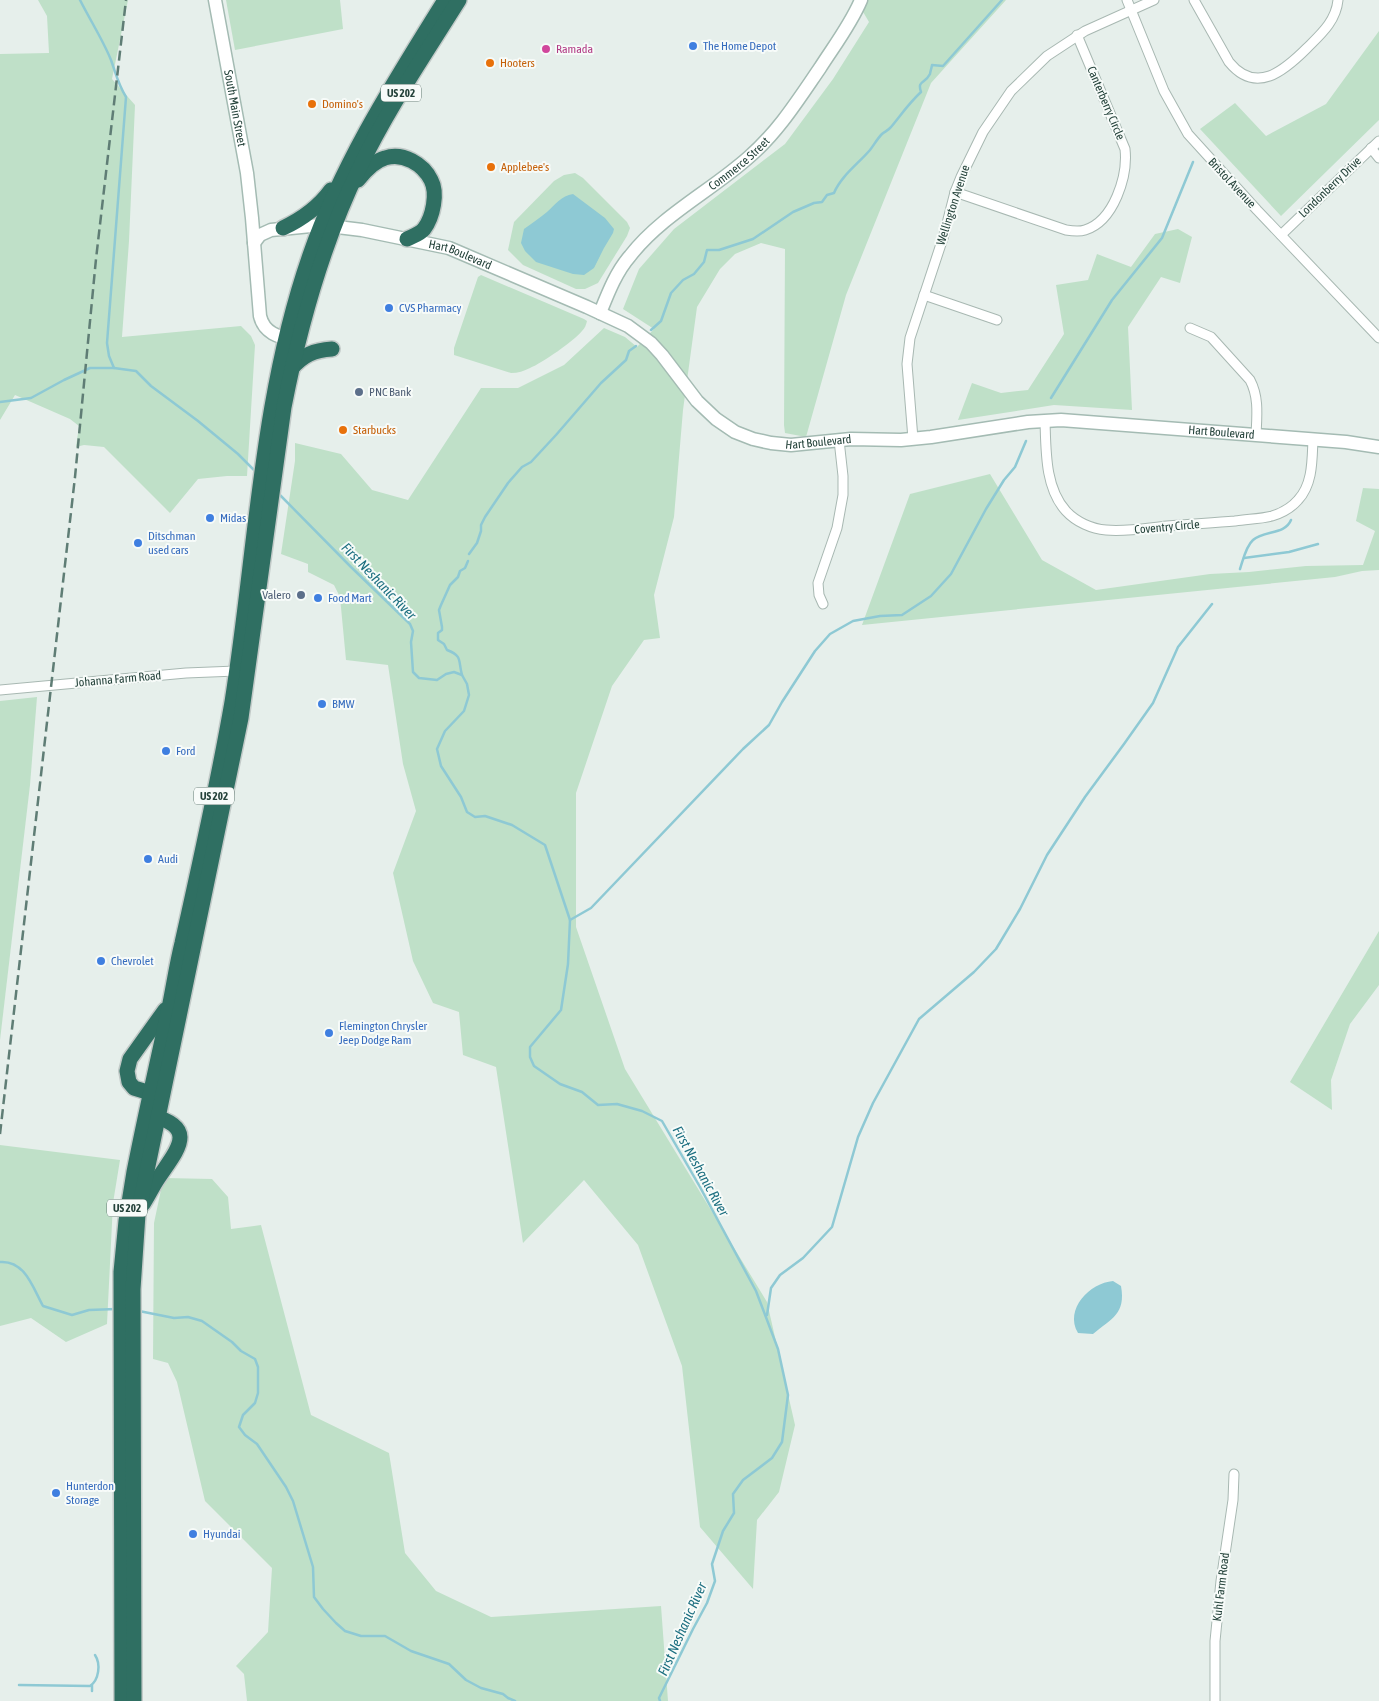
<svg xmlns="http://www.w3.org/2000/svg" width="1379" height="1701" font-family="'Asap Condensed',sans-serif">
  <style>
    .green { fill: #bfe0c8 }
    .water { fill: #8ec9d4 }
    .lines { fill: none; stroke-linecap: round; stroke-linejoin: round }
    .stream { stroke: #8ec9d4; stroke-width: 2.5 }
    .street-casing { stroke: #a8b8b2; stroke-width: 11 }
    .secondary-casing { stroke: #a4bbb3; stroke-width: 15 }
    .highway-casing { stroke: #c2cac8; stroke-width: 18 }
    .street { stroke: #fff; stroke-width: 9 }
    .secondary { stroke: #fff; stroke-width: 12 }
    .highway { stroke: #2f6f62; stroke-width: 15 }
    .rail { stroke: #5f7d75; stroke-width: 2.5; stroke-dasharray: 10 5; stroke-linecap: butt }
    .shop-dot { fill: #3f7fe0; stroke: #f7fbf9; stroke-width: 2 }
    .hotel-dot { fill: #d1479c; stroke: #f7fbf9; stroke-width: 2 }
    .food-dot { fill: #e8710a; stroke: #f7fbf9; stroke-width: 2 }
    .service-dot { fill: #5c6f8a; stroke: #f7fbf9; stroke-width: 2 }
    .labels { text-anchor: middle; stroke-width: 4; stroke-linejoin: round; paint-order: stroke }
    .shield { fill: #f7fbf9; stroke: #637a73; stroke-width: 1 }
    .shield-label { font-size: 11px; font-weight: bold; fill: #24423a }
    .shop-label { font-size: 12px; fill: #366cbe; stroke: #f7fbf9; text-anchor: start }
    .hotel-label { font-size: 12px; fill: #b23c85; stroke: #f7fbf9; text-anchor: start }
    .food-label { font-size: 12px; fill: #c56008; stroke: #f7fbf9; text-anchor: start }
    .street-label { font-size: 12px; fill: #24423a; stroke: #f7fbf9 }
    .service-label { font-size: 12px; fill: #4e5e75; stroke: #f7fbf9; text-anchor: start }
    .water-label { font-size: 14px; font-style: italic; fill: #1c6f80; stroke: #f7fbf9 }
  </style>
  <rect width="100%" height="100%" fill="#e6efeb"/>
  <g class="green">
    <polygon points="38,0 128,0 112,79 135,105 129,241 122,337 241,326 251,336 255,345 247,476 227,476 198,479 170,513 104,447 84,445 76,447 79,426 70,419 15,395 0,420 0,54 49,53 47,16"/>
    <polygon points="226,0 340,0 343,29 235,50"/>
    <polygon points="856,0 1006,0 931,83 846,295 806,437 785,433 784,425 785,249 761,243 735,254 720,269 697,307 683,410 674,517 654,595 660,638 644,640 612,686 576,793 576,927 625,1069 767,1302 795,1425 779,1492 757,1520 753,1589 700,1527 682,1366 638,1245 584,1180 523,1243 496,1067 463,1055 459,1012 433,1003 413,961 393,873 416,811 403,764 388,665 346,660 340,597 334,585 308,572 308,564 281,554 295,461 295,443 341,454 372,490 408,500 481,388 518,388 564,365 604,328 625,337 637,347 654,329 623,309 639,269 674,229 785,144 833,79 869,22"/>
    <polygon points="1379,31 1379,120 1281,216 1200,129 1235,103 1266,136 1326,104"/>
    <polygon points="575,173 583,178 627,222 630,228 627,236 598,283 585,289 576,289 523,265 508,250 514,222 554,181 564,175"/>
    <polygon points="1178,229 1192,237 1180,283 1161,277 1128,327 1132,410 1054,405 958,420 972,383 1001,393 1028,390 1064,334 1056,285 1088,280 1097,254 1131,267 1155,234"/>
    <path d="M481,275L584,319L587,321C586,325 585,328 582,331C574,341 542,363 530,368C524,371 518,373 511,373L454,355V348L478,277Z"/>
    <polygon points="990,474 1042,560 1096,590 1210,574 1249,572 1306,566 1363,565 1375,531 1356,521 1363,488 1379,489 1379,570 1362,571 1335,577 862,625 910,494"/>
    <polygon points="37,697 30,785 0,1040 0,701"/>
    <polygon points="1379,931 1379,985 1350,1024 1331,1080 1332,1110 1290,1082"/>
    <polygon points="0,1145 120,1160 113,1203 107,1324 66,1342 31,1318 0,1326"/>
    <polygon points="165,1178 212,1179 228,1197 231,1229 261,1225 311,1415 389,1453 405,1553 436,1591 491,1617 661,1606 668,1701 247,1701 244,1674 236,1666 268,1632 272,1568 205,1501 177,1382 168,1363 153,1359 154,1223 162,1185"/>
  </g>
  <g class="water">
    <path d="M573,194L605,218L614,229L613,233L604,248L594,268L584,275L573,274L536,262L525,251L521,243L524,229C532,223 540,218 547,212C556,204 561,196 573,194Z"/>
    <path d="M1113,1281L1121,1286C1126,1314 1112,1318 1093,1334L1078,1333C1064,1309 1090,1283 1113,1281Z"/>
  </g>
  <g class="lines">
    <g class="stream">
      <path d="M80,0C90,20 103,40 111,60C116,74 118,84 126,97L107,343L109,356L114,368"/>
      <path d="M651,330L661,321L671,293L683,280L694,274L704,262L707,250H719L753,239L793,212L814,203L822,202L827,195L834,193C841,176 858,164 870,150C874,145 877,139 882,134C884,132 889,130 891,127C901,115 909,103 921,92C917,80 925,84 930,74C930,73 932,66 932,65L943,66L1002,0"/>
      <polyline points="1051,398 1112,300 1162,238 1193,162"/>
      <polyline points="0,402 31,398 64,380 90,368 114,368 136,371 151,386 198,421 238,454 256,472"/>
      <polyline points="278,493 351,567 410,624 413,631 411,642 413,672 419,678 437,680 446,674 454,672 462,675 467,684 469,695 464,711 445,731 437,749 441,766 461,797 467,812 475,817 485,816 512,825 545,845 570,920 568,964 561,1010 530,1047 530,1057 534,1066 560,1084 582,1092 598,1105 617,1104 642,1111 662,1121 700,1187 756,1291 778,1349 788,1395 782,1442 772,1458 743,1480 733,1494 734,1513 723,1531 712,1564 715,1581 707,1603 693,1629 659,1698 660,1701"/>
      <polyline points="469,554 477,543 481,531 481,525 485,517 508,483 522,467 531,462 556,435 601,383 626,360 629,351 636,346"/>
      <polyline points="1244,558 1289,552 1318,544"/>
      <path d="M1240,569C1243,560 1246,546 1253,540C1264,530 1285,535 1291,520"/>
      <path d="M462,675C458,661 463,656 447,650L444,644L438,640V633L442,630V627L439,610L441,605L450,585L458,577L460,571L465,568L468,561"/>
      <polyline points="570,920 591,908 743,749 769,725 782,702 815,651 830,634 853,621 880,616 902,615 931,596 951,574 986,509 1004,480 1015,467 1026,441"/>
      <path d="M0,1262C25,1260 33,1288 43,1306L72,1315L89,1310L116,1309"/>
      <polyline points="139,1311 174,1318 188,1317 202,1321 232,1342 241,1351 255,1359 258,1367 258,1393 255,1403 243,1415 239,1427 245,1435 257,1444 286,1487 293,1501 313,1567 314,1597 323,1609 336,1623 345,1631 361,1636 385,1636 411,1651 449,1664 466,1680 481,1688 503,1694 508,1698 515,1701"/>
      <polyline points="767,1315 771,1288 780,1275 803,1258 832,1227 858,1137 873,1103 919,1019 974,972 996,949 1020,909 1047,855 1085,797 1124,744 1153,703 1178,647 1212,604"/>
      <path d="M19,1685L90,1686C99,1680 101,1664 95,1655"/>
      <polyline points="92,1685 92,1691"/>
    </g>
    <g class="street-casing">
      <g id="street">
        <polyline points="1127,0 1164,91 1188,134 1257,210 1379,338"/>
        <path d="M1194,0L1229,62C1256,95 1284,71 1307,48C1321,34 1336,21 1338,0"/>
        <polyline points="1371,148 1379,158"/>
        <path d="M955,192L1066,230C1072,231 1079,232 1085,230C1114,221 1128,176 1125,149L1077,35"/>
        <polyline points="1281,235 1379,141"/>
        <polyline points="924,295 997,320"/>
        <path d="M1190,328L1211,337L1250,380C1259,397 1257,415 1256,435"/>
        <path d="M1045,421C1046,451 1045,488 1066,511C1076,522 1092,529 1106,530C1126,532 1147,528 1167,526C1189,524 1212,523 1235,521C1247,519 1260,519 1272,516C1282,513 1291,508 1298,500C1313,484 1312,460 1313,439"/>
        <polyline points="913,439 907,364 910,338 944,235 955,192 961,177 983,132 1011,91 1047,56 1085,31 1154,0"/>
        <polyline points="823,604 819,595 818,583 837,528 843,495 843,476 839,440"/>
        <polyline points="0,690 186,673 236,671"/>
        <polyline points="1215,1701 1215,1641 1221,1581 1233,1500 1234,1474"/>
      </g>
    </g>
    <g class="secondary-casing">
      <g id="secondary">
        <path id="s1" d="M215,0L247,173L252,218L260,316C264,333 278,337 294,340"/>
        <path id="s2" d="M254,243L260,235L271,230L321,225L362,230L449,248L587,307L628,326L651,343L662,355L697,401L716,419L735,432L753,439L771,443L791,445L851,439L901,440L931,437L1028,422L1061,420L1346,442L1379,447"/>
        <path id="s3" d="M600,313C608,293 616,272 630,256C662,215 711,191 749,157C778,132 798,100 820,68C834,46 851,24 861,0"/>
      </g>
    </g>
    <g class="highway-casing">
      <g id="highway">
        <path d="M358,180C365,171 374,161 385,158C403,152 423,164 431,180C438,193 433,217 424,229C420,234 413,236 407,239"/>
        <path d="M283,228C302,219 318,208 331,190"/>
        <path d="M291,369C303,355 314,350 332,349"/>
        <polyline points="160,1096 134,1088 129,1082 127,1071 130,1059 165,1010"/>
        <path d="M143,1204C148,1196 152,1188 157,1180C176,1151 201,1127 149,1115"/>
        <path d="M122,1701L121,1272L126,1221L134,1172C145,1116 158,1060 170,1003C174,983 177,963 182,943C200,863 218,783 232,702C256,553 260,398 310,255C342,163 394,82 445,0"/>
        <path d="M134,1701L133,1289L138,1214L241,718L284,407C300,325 322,245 359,169C387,110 424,56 459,0"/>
      </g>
    </g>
    <use href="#street" class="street"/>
    <use href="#secondary" class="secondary"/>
    <use href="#highway" class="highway"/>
    <polyline class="rail" points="0,1134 75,477 96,259 126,0"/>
  </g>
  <g class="shop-dot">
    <circle cx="693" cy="46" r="5"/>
    <circle cx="389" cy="308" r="5"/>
    <circle cx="210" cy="518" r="5"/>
    <circle cx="138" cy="543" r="5"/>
    <circle cx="318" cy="598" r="5"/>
    <circle cx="322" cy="704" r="5"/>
    <circle cx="166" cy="751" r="5"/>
    <circle cx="148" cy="859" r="5"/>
    <circle cx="101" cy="961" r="5"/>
    <circle cx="329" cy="1033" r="5"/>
    <circle cx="56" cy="1493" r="5"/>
    <circle cx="193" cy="1534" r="5"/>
  </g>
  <circle class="hotel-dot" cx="546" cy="49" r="5"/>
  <g class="food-dot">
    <circle cx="490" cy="63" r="5"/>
    <circle cx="312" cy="104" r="5"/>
    <circle cx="491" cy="167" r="5"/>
    <circle cx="343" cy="430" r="5"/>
  </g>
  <g class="service-dot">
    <circle cx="359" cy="392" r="5"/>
    <circle cx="301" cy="595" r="5"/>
  </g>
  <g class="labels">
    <g class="shield">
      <rect x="381" y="84.5" width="40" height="17" rx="4"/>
      <rect x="194" y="787.5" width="40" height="17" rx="4"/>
      <rect x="107" y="1199.5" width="40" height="17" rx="4"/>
    </g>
    <g class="shield-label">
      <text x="401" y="97">US 202</text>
      <text x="214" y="800">US 202</text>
      <text x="127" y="1212">US 202</text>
    </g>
    <g class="shop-label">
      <text x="703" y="50">The Home Depot</text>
      <text x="399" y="312">CVS Pharmacy</text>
      <text x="220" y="522">Midas</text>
      <text x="148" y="540">Ditschman<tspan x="148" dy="14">used cars</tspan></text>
      <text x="328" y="602">Food Mart</text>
      <text x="332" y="708">BMW</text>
      <text x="176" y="755">Ford</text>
      <text x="158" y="863">Audi</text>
      <text x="111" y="965">Chevrolet</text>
      <text x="339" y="1030">Flemington Chrysler<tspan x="339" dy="14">Jeep Dodge Ram</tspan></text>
      <text x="66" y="1490">Hunterdon<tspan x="66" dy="14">Storage</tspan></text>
      <text x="203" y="1538">Hyundai</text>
    </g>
    <g class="hotel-label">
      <text x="556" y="53">Ramada</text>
    </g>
    <g class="food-label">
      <text x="500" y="67">Hooters</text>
      <text x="322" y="108">Domino's</text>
      <text x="501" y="171">Applebee's</text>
      <text x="353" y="434">Starbucks</text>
    </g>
    <g class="street-label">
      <text transform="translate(1106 103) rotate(67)" y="4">Canterberry Circle</text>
      <text dy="4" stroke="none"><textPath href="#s1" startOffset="110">South Main Street</textPath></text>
      <text dy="4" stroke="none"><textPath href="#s3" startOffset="208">Commerce Street</textPath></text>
      <text transform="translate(1232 183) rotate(47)" y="4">Bristol Avenue</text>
      <text transform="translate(1330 187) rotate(-44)" y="4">Londonberry Drive</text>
      <text transform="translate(953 205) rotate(-72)" y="4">Wellington Avenue</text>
      <text dy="4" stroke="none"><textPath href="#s2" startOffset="215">Hart Boulevard</textPath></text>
      <text dy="4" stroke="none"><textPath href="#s2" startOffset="1040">Hart Boulevard</textPath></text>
      <text dy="4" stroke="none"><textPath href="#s2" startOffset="635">Hart Boulevard</textPath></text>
      <text transform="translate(1167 527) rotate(-5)" y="4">Coventry Circle</text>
      <text transform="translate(118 679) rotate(-5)" y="4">Johanna Farm Road</text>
      <text transform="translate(1221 1587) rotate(-83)" y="4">Kuhl Farm Road</text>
    </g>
    <g class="service-label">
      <text x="369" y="396">PNC Bank</text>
      <text x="291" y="599" text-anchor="end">Valero</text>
    </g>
    <g class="water-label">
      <text transform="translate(379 581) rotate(46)" y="5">First Neshanic River</text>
      <text transform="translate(701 1171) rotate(61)" y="5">First Neshanic River</text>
      <text transform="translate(682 1629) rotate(-66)" y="5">First Neshanic River</text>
    </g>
  </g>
</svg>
